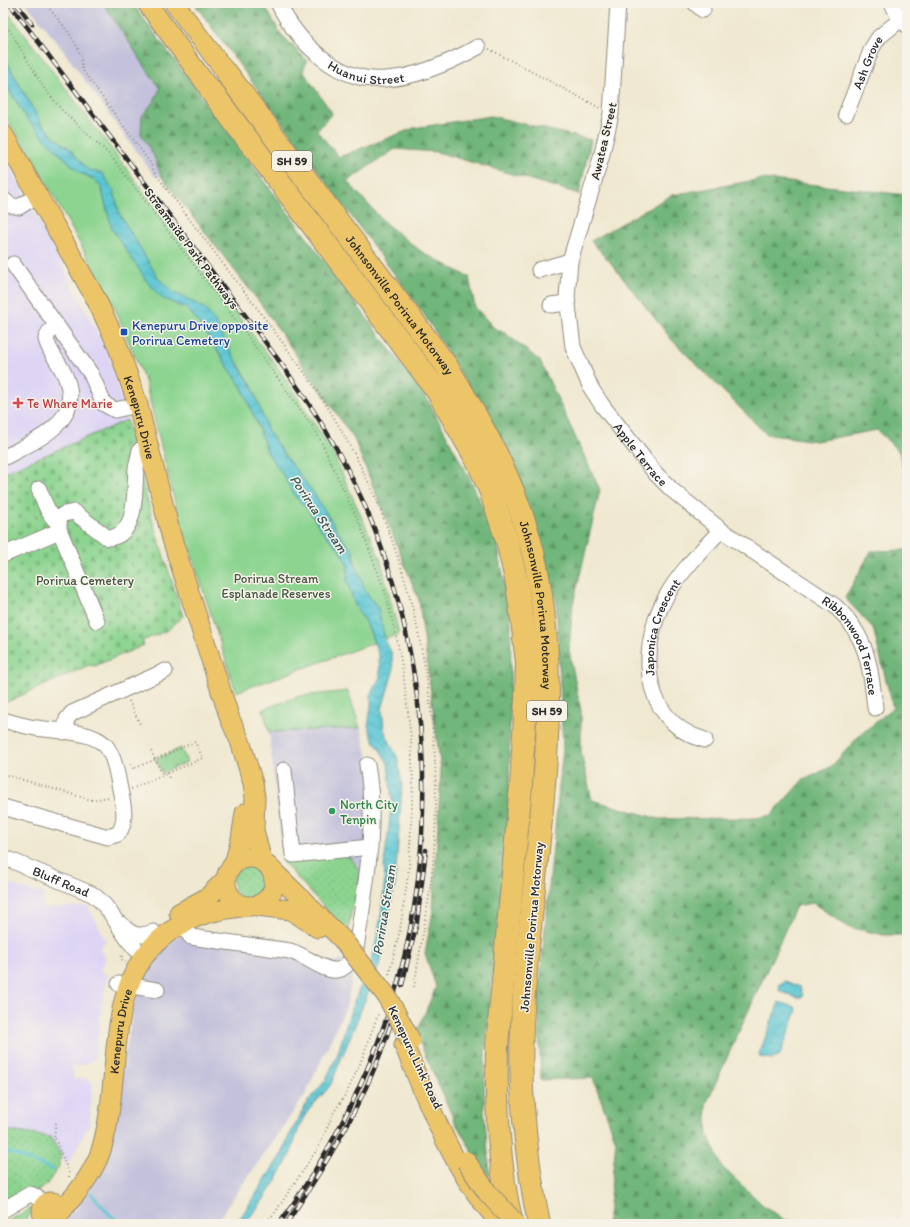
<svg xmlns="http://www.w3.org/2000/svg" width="910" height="1227" font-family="Itim,sans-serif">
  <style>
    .built { fill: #ded5f5 }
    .industrial { fill: #c3c1db }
    .grass { fill: url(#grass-dots); stroke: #5c805e }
    .forest { fill: url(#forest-firs); stroke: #4e7052 }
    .cemetery { fill: url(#cemetery-stones); stroke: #5c805e }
    .park { fill: #8cd490; stroke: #5c805e }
    .water { fill: url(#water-waves); stroke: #427880 }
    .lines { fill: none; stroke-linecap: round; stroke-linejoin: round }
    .stream { stroke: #5ac6d4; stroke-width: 3 }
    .minor-casing { stroke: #8e8a7e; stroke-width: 17 }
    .major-casing { stroke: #8e8a7e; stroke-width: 21 }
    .highway-casing { stroke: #8e8a7e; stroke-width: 24 }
    .path { stroke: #8e8a7e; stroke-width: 2; stroke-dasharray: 1 3; stroke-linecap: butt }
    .minor { stroke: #fff; stroke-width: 15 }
    .major { stroke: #edc569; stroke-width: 19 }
    .highway { stroke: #edc569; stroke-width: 22 }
    .rail-casing { stroke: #2b2b2b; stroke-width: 4.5 }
    .rail { stroke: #f7f3e8; stroke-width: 3; stroke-dasharray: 9; stroke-linecap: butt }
    .major-bridge-casing { stroke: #8e8a7e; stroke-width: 21; stroke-linecap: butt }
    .major-bridge { stroke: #edc569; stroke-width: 19 }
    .transit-dot { fill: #1a4fb4; stroke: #f7f3e8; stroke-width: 1.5 }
    .health-dot { fill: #e0444e; stroke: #f7f3e8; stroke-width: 1.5 }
    .leisure-dot { fill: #2e9e5b; stroke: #f7f3e8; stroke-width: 1.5 }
    .labels { text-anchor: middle; stroke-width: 3; stroke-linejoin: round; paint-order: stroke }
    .shield { fill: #f7f3e8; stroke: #686764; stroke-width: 1 }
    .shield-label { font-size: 12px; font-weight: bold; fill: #2b2b2b }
    .street-label { font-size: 13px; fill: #2b2b2b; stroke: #f7f3e8 }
    .transit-label { font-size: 13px; fill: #164399; stroke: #f7f3e8; text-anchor: start }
    .health-label { font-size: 13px; fill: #be3a42; stroke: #f7f3e8; text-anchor: start }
    .park-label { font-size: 13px; fill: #435544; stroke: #f7f3e8 }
    .leisure-label { font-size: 13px; fill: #27864d; stroke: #f7f3e8; text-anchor: start }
    .water-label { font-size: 14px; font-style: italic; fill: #395a5e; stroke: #f7f3e8 }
  </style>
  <defs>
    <pattern id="grass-dots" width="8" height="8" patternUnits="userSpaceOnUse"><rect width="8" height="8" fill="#8cd490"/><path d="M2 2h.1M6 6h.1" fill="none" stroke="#79b67c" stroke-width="1.8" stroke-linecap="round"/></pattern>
    <pattern id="forest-firs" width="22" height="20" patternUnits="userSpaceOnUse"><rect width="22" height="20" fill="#71b67a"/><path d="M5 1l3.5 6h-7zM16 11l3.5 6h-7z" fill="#5d9464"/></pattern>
    <pattern id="cemetery-stones" width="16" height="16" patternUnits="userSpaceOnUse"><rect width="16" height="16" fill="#8cd490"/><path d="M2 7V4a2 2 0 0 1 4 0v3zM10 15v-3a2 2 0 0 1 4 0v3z" fill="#79b67c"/></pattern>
    <pattern id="water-waves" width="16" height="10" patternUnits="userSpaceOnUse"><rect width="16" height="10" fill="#5ac6d4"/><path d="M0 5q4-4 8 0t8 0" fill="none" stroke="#4eaab6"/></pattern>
  </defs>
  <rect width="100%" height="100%" fill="#f7f3e8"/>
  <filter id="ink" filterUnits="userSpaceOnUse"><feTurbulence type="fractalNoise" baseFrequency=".025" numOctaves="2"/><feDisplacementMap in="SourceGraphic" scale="8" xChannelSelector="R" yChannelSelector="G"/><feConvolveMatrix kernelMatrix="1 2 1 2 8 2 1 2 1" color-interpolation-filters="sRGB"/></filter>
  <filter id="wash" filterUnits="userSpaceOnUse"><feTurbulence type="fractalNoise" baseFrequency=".012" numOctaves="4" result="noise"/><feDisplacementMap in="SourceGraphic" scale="16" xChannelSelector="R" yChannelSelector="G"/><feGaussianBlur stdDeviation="0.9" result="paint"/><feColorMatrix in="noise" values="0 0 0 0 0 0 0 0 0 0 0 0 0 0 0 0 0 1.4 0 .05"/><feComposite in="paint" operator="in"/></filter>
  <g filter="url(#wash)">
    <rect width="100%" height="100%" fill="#f0e8d0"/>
    <g class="built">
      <polygon points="3,153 108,353 127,420 3,473"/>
      <polygon points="3,882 26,890 43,894 43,908 88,906 106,941 102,944 100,950 106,958 100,970 108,976 102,1003 95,1059 86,1064 72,1067 74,1080 86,1078 93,1083 89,1126 67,1165 65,1165 61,1154 50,1137 3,1130"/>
    </g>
    <g class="industrial">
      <polygon points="26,3 103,3 160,89 154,101 142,116 141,134 153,154 161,176 155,177 59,45"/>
      <polygon points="361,728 373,780 372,878 346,1007 305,1095 215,1224 57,1224 77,1208 105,1161 133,1012 141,981 152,963 176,938 191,927 201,933 320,961 333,962 343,959 355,937 358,866 352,859 341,854 283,862 269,732"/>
    </g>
    <g class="grass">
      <polygon points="181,748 187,762 162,773 156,759"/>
      <polygon points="341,854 352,859 360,872 358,900 352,907 348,933 283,862"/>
      <circle cx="250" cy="882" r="17"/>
      <polygon points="3,1130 50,1137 61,1154 59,1166 47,1184 38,1191 3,1205"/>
      <path d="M32,1208L34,1210C31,1216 24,1218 22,1224H3Z"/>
    </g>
    <g class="forest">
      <polygon points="103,3 132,3 427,399 472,483 497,540 511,622 509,807 485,1056 484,1111 490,1174 487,1178 454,1120 416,1034 436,987 425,953 433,911 441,771 419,600 354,439 263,307 161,176 153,154 141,134 142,116 154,101 160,89"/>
      <polygon points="215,3 263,3 280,33 307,60 303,71 332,113 317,131 339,157 414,128 491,116 591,140 579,194 437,152 395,149 347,181 386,224 422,252 469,277 475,307 494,328 505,333 540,361 600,490 573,604 569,650 581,711 581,753 592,800 659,819 756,818 771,815 802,781 832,766 860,735 893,708 873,628 845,598 871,551 907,550 907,935 884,935 848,927 813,903 796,906 706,1104 708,1135 722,1167 763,1205 785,1220 803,1224 607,1224 616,1141 593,1078 541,1080 538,998 563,748 556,599 497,432 423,313 196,6"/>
      <polygon points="762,179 907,195 907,486 899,452 877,430 816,441 766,434 672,340 610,262 591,241 672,195"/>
    </g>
    <polygon class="cemetery" points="127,420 154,526 183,616 168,630 142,641 144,645 95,666 89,665 7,702 3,693 3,473"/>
    <g class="park">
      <polygon points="3,6 278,368 331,449 380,558 399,634 385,639 378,608 366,592 355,563 352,548 344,541 313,492 286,457 268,431 252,386 204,308 172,291 158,278 119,213 114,191 88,170 69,148 54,137 41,123 3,55"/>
      <polygon points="3,80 27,119 46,140 79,172 95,180 101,187 112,229 162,298 187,309 198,321 242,388 258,426 268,454 282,473 296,498 309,511 323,532 339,549 348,565 347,581 355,605 369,629 374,643 236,692 175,503 145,381 111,299 31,156 3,113"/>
      <polygon points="348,691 360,728 269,732 263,709 300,696"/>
    </g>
    <g class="water">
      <path d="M3,55L41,123L54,137L69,148L88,170L102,173L114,191L119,213L158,278L172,291L204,308L214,320L241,370L252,386L268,431L286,457L313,492L344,541L352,548L355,563L366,592L378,608L385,639L392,654L393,672L382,709L384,730L398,759L402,787L395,884L379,966L331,1084C323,1096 311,1105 304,1117C297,1129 295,1143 290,1155C278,1179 262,1204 244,1224H234L243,1214L283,1152L288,1138L307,1103L325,1081L337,1056L353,1003L372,962L381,916L385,879L384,865L392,801L388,763L373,739L368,726L371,706V693L380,677L379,656L369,629L355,605L347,581L348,565L339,549L323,532L309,511L296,498L282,473L268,454L258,426L242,388L198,321L187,309L162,298L148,283L112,229L101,187L95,180L79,172L46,140L27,119L3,80Z"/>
      <polygon points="785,981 800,987 803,996 798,998 779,991 780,984"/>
      <polygon points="779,1002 795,1007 797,1010 780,1055 771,1059 760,1057 759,1054"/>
    </g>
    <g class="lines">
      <g class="stream">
        <polyline points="3,1150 54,1170"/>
        <polyline points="91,1193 109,1214 122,1224"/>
      </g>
    </g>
  </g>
  <g filter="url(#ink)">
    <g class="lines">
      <g class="minor-casing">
        <g id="minor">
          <path id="s1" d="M278,3C298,43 338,83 386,79C418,77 451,62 478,47"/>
          <path id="s2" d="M618,3L611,114L601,158L570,261L567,297L573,347L591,388L602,405L656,474L672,490L721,530L835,606C867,635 871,667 875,708"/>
          <polyline points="695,3 703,10"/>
          <polyline points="892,3 900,20 907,25"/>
          <path id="s3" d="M846,114L872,48L879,37L900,20"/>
          <polyline points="3,199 10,205 19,207 38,195"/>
          <polyline points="13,264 91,374 104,404 115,410 138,405"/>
          <polyline points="539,270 570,261"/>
          <polyline points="551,305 567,303"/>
          <path d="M3,458C34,441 84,423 66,378C61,364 49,353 46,339L49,332L57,326"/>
          <path d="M39,489C43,499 49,518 59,523"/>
          <polyline points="3,555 59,531"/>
          <path d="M97,621L59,529V518L64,514L74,512L108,538C139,536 134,489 136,468C137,462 139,456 140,450L147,445"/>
          <path d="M3,720C14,723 24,726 36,728C55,731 92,730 106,746C115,758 117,775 120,789C123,804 128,821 118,834L108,837L3,807"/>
          <polyline points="64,732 67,719 72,713 165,671"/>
          <path id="s4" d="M705,740C637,721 638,640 670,590C684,568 703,549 721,530"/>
          <polyline points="284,770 293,855 370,847"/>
          <path id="s5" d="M3,857L92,894C113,908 119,933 137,950"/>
          <path d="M121,924C131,935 139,938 153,932"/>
          <path d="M182,925L191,937L290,951C315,958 341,992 356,948C365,889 378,825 367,765"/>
          <polyline points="119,984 157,990"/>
          <polyline points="3,1210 30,1194 35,1196 45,1204"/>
        </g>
      </g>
      <g class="major-casing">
        <g id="major">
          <polyline points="147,3 211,91"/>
          <polyline points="174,3 228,75"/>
          <path id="s6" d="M3,134L96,299L117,344L138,405L172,539L230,719L240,741L253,783L255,797L254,830L262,861"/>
          <circle cx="250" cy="882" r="24"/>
          <polyline points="234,864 241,839 245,813"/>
          <polyline points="269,867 342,939"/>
          <polyline points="257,906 291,910 318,928"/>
          <polyline points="179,913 208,897 225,880"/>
          <path d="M404,1045C428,1102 457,1181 502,1224"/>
          <circle cx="51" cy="1211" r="9"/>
          <path id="s7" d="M60,1214C64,1206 70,1201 75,1195C86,1181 97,1165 102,1147C127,1061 94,952 205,914C218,910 232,908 246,906"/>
        </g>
      </g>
      <g class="highway-casing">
        <g id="highway">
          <path id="s8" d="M228,75L446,365C485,429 521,492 536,566C567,718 529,874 522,1026C519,1092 526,1159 539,1224"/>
          <path d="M211,91L436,389L478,462L490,490L507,540L517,584L522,620L527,663L526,698L521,786L497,1046C496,1106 498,1165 512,1224"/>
        </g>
      </g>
      <g class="path">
        <path d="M45,3C59,22 83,43 82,69L149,161L157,176C190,220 223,264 257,308C288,350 320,391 345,437C414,558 444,712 434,850C431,895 421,943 414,987"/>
        <polyline points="3,19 44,88 61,109 110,155 244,331 317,433 361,527 385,592 397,639 403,672 411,738 413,782 409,868 400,930 389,975"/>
        <polyline points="489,49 600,108"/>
        <polyline points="129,701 140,724"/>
        <polyline points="151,751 163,775"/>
        <polyline points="131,764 133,769 195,742 203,758 131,789"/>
        <polyline points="167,773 169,778"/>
        <polyline points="3,774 91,800 109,797"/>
        <polyline points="123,952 121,959 126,962"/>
        <polyline points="56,1123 54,1136 69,1173 69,1179"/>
        <polyline points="263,1224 274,1214 318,1148 334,1112 346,1094 360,1064 379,1012"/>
      </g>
      <use href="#minor" class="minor"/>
      <use href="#major" class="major"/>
      <use href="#highway" class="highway"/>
      <g class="rail-casing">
        <g id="rail">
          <path d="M9,3C77,93 145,183 213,273C256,330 301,386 336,448C431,616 449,834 387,1017C362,1091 325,1161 279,1224"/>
          <polyline points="16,3 32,24"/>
          <polyline points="402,985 417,922 426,850"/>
          <path d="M286,1224C331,1157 373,1088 395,1010"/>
        </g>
      </g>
      <use href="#rail" class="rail"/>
      <g class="major-bridge-casing">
        <g id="major-bridge">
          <polyline points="342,939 386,995 411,1041"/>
          <polyline points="466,1161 487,1192 516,1224"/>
        </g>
      </g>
      <use href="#major-bridge" class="major-bridge"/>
    </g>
  </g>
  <rect class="transit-dot" x="120" y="328" width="8" height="8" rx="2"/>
  <path class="health-dot" d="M16 397h4v4h4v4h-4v4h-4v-4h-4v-4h4z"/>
  <circle class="leisure-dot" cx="332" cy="811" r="4"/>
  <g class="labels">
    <g class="shield">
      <rect x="272" y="151" width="40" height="20" rx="3"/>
      <rect x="527" y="701" width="40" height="20" rx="3"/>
    </g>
    <g class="shield-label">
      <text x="292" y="165">SH 59</text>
      <text x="547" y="715">SH 59</text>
    </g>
    <g class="street-label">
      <text dy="5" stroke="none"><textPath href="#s3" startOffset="56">Ash Grove</textPath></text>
      <text dy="5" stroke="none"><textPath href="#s1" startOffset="119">Huanui Street</textPath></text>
      <text transform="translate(603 141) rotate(-77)" y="5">Awatea Street</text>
      <text transform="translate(192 248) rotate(53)" y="5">Streamside Park Pathways</text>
      <text dy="5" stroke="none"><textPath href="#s8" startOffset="287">Johnsonville Porirua Motorway</textPath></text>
      <text dy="5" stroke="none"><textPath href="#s6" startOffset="316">Kenepuru Drive</textPath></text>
      <text dy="5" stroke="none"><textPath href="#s2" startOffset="478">Apple Terrace</textPath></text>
      <text dy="5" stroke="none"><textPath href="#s8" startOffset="623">Johnsonville Porirua Motorway</textPath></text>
      <text dy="5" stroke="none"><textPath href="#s4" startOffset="141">Japonica Crescent</textPath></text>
      <text dy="5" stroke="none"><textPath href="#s2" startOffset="769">Ribbonwood Terrace</textPath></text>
      <text dy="5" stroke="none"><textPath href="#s5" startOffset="63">Bluff Road</textPath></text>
      <text transform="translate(531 927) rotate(-85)" y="5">Johnsonville Porirua Motorway</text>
      <text dy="5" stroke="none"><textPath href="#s7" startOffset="197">Kenepuru Drive</textPath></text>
      <text transform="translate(416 1057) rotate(65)" y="5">Kenepuru Link Road</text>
    </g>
    <g class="transit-label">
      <text x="132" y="330">Kenepuru Drive opposite<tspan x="132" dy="15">Porirua Cemetery</tspan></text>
    </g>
    <g class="health-label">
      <text x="27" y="408">Te Whare Marie</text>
    </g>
    <g class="park-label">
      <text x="276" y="583">Porirua Stream<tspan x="276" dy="15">Esplanade Reserves</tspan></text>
      <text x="85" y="585">Porirua Cemetery</text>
    </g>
    <g class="leisure-label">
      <text x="340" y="809">North City<tspan x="340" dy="15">Tenpin</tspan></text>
    </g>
    <g class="water-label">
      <text transform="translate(319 514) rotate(56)" y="5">Porirua Stream</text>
      <text transform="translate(384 910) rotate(-81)" y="5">Porirua Stream</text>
    </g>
  </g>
  <rect width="910" height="1227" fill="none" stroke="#f7f3e8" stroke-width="16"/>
</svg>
